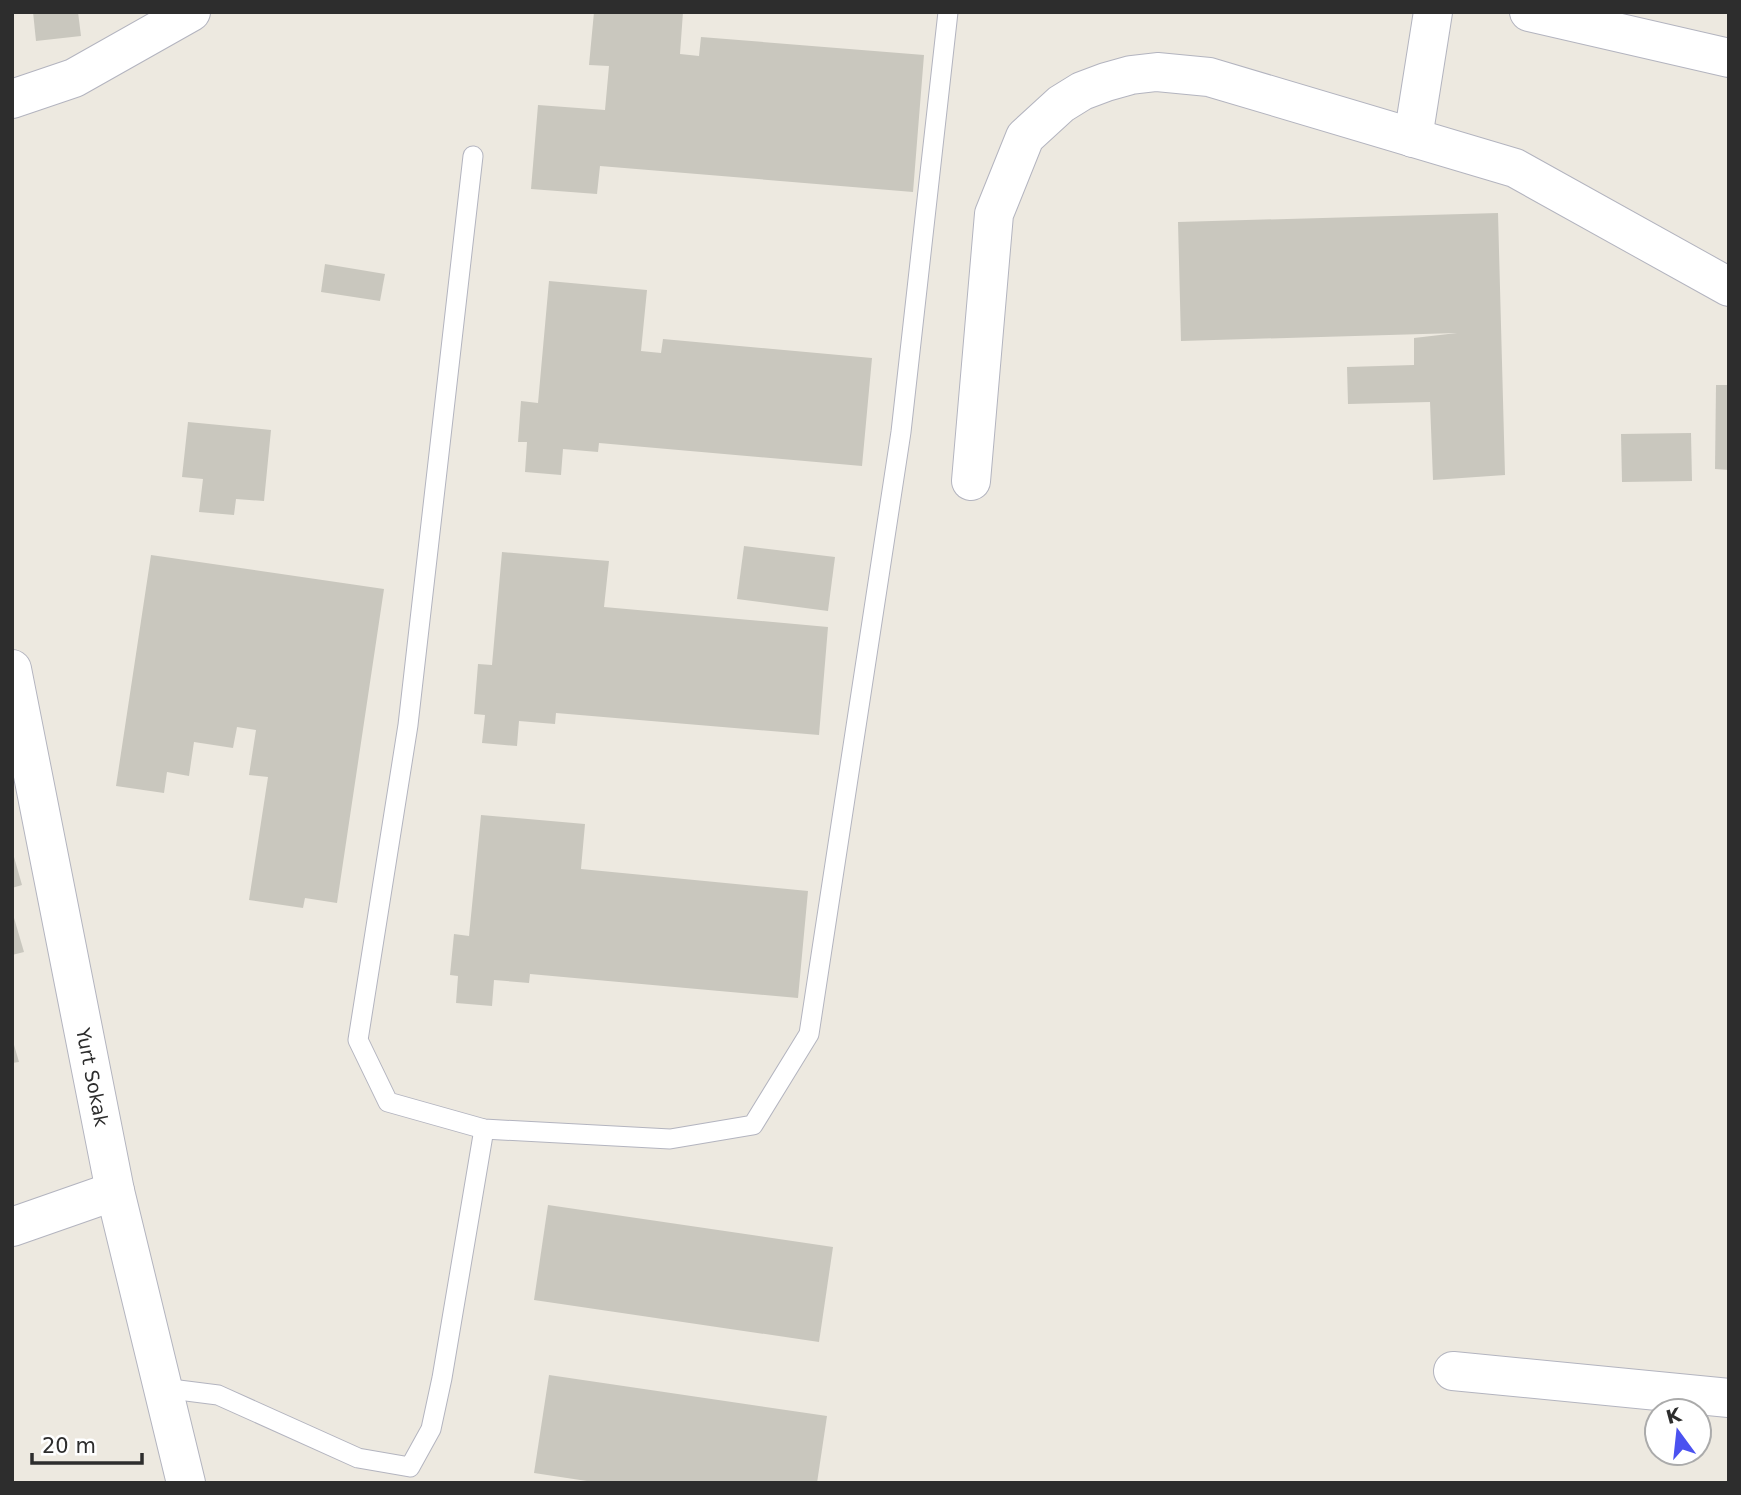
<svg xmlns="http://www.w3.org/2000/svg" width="1741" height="1495" font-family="'DejaVu Sans',sans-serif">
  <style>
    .building { fill: #c9c7be }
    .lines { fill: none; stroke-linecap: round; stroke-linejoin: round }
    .lane-casing { stroke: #b3b4bf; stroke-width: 21 }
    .street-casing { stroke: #b3b4bf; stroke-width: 40 }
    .secondary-casing { stroke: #b3b4bf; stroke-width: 40 }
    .lane { stroke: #fff; stroke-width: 19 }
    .street { stroke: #fff; stroke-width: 38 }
    .secondary { stroke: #fff; stroke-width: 38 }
    .labels { text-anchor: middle; stroke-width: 7; stroke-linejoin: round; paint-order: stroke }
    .street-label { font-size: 19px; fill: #2d2d2d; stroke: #fff }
  </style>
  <rect width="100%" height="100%" fill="#ede9e0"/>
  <g class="building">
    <polygon points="33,12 78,12 81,36 36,41"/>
    <polygon points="594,12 683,12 680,54 699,56 701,37 924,55 913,192 600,166 597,194 531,189 538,105 605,110 609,66 589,65"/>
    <polygon points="1498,213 1505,475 1433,480 1430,402 1348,404 1347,367 1414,365 1414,338 1457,333 1181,341 1178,222"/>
    <polygon points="325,264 385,274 380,301 321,292"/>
    <polygon points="549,281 647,290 641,351 661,353 663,339 872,358 862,466 599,443 598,452 563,449 561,475 525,472 527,442 518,442 521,401 538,403"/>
    <polygon points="1716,385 1729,385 1729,470 1715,469"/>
    <polygon points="188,422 271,430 264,501 236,499 234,515 199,512 203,479 182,477"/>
    <polygon points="1691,433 1692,481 1622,482 1621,434"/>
    <polygon points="744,546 835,557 828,611 737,599"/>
    <polygon points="502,552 609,561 604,607 828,627 819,735 556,713 555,724 519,721 517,746 482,743 485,715 474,714 478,664 492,665"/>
    <polygon points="151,555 384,589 337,903 305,898 303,908 249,900 268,777 249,775 256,730 237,727 233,748 194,742 189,776 167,772 164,793 116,786"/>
    <polygon points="481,815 585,824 581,869 808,891 798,998 530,974 529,983 494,980 492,1006 456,1003 458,976 450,975 454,934 469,936"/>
    <polygon points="12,850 22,885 12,888"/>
    <polygon points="12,911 24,952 12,955"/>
    <polygon points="12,1038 19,1062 12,1063"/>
    <polygon points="548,1205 833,1247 819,1342 534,1300"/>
    <polygon points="549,1375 827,1416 817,1483 600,1483 534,1473"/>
  </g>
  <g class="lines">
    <g class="lane-casing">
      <g id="lane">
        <polyline points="473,156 408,725 358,1040 388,1102 484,1129 670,1139 753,1125 809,1034 901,432 948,12"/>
        <polyline points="163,1388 218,1395 358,1458 410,1467 431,1429 442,1378 484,1129"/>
      </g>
    </g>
    <g class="street-casing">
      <g id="street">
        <polyline points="1529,12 1729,58"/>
        <polyline points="12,99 74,78 191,12"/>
        <polyline points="1413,138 1433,12"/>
        <polyline points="971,481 994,214 1025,137 1061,104 1082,91 1106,82 1131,75 1157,72 1209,77 1515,168 1729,287"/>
        <polyline points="12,1227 115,1191"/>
        <polyline points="1453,1371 1729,1398"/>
      </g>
    </g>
    <g class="secondary-casing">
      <g id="secondary">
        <path id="s1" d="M12,669L115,1191L186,1483"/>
      </g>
    </g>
    <use href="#lane" class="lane"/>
    <use href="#street" class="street"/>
    <use href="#secondary" class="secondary"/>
  </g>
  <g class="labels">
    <g class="street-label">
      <text dy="7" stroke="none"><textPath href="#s1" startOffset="416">Yurt Sokak</textPath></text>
    </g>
  </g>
  <rect width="1741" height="1495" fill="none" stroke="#2d2d2d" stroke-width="28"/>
  <g transform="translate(1678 1432) rotate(345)"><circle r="33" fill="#ffffff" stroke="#ababab" stroke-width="2"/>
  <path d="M0-5L12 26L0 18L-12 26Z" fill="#4b52f0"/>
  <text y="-10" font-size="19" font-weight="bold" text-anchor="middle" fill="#2d2d2d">K</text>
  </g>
  <path d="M32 1453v10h110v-10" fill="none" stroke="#2d2d2d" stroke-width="3.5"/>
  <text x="42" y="1453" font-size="21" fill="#2d2d2d" stroke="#ffffff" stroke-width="5" paint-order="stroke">20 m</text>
</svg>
